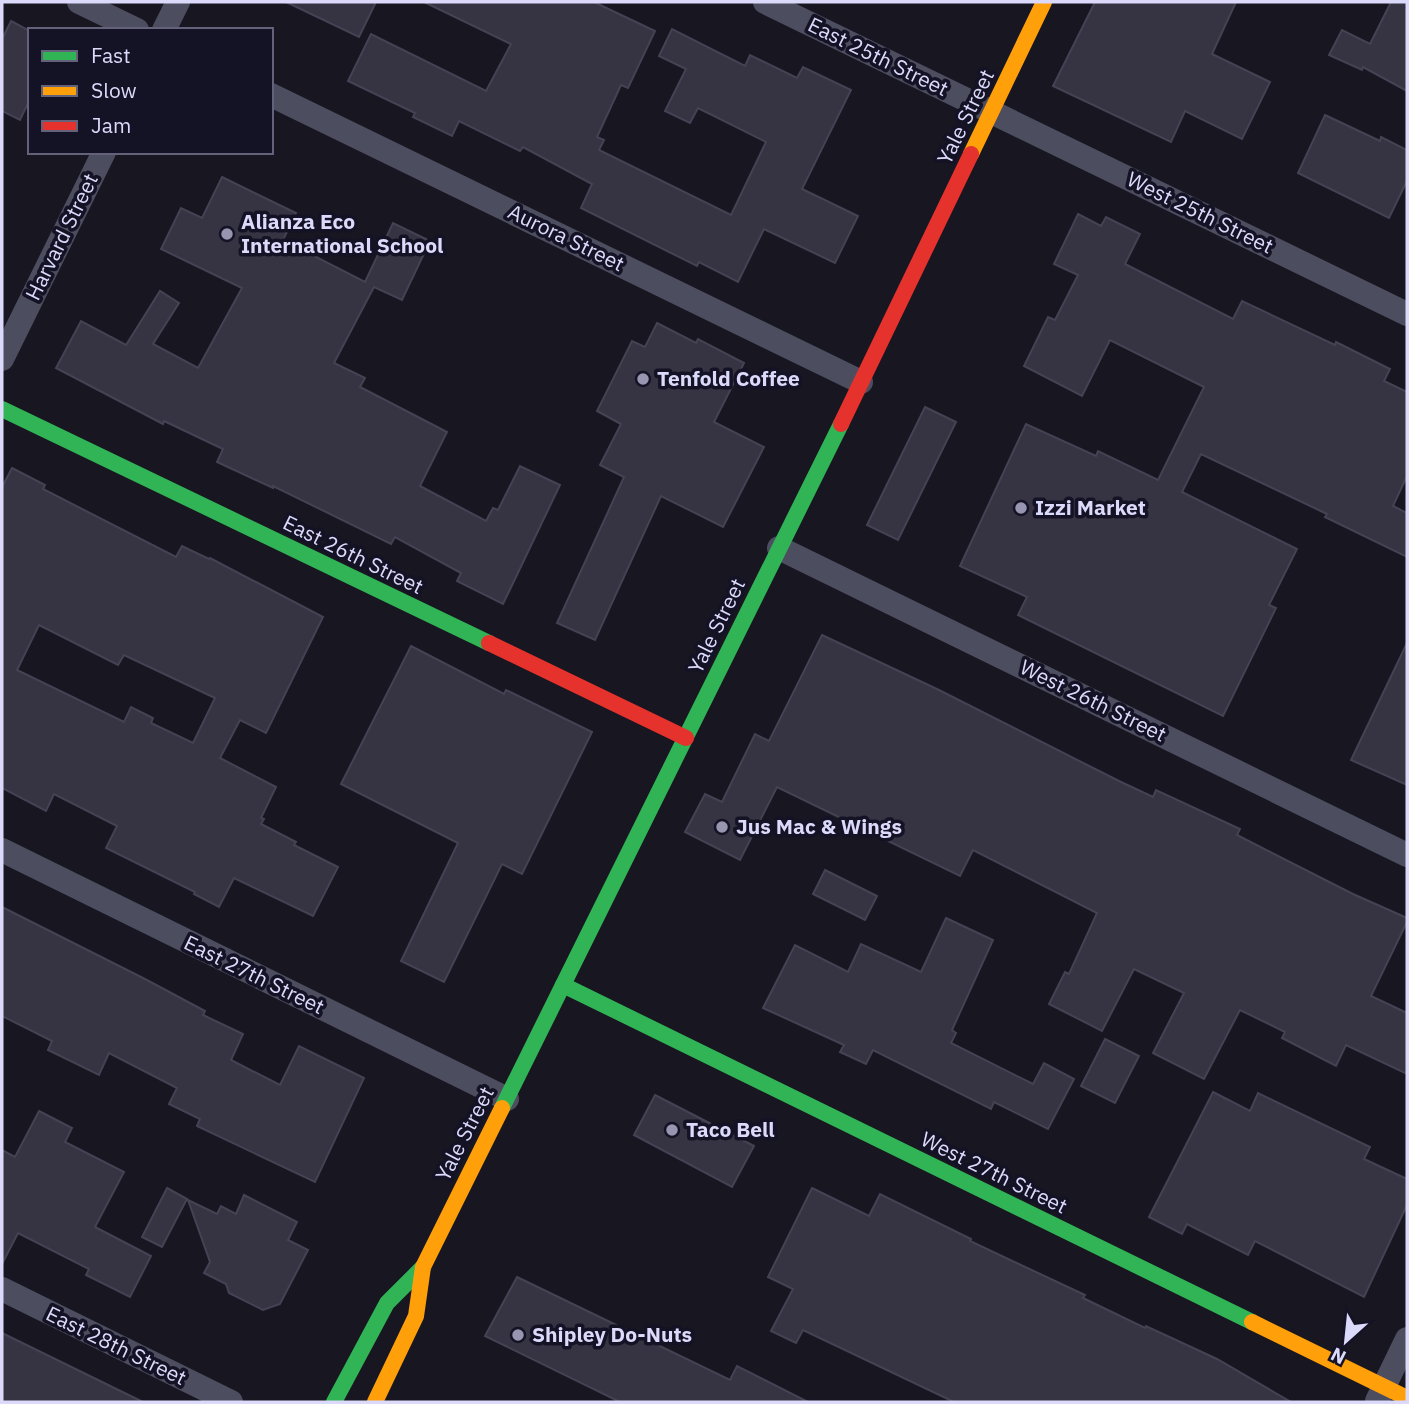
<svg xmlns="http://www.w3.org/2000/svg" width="1409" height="1404" font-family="'IBM Plex Sans',sans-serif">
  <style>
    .building { fill: #363442; stroke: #454254; stroke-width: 2; fill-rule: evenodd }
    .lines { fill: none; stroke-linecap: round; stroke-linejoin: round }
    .street { stroke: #4d4d60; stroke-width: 24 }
    .fast { stroke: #30b455; stroke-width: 16 }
    .slow { stroke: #ff9f0a; stroke-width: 16 }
    .jam { stroke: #e5322d; stroke-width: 16 }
    .poi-dot { fill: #9795af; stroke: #141225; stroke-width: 2.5 }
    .labels { text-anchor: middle; stroke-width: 7; stroke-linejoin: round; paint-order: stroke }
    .street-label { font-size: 21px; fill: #dcdafb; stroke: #141225 }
    .poi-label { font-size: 21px; font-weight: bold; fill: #dcdafb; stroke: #141225; text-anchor: start }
  </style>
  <rect width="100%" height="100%" fill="#181621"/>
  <g class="building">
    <polygon points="286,2 376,2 359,37"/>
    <polygon points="424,2 594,2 655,31 628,88 621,85 597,137 604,140 599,150 731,215 766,142 698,108 690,123 665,111 686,69 659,56 672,29 745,66 750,55 797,78 803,67 851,90 802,189 858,216 835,263 764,229 738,282 699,262 697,266 581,208 592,184 523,147 520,151 459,121 452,136 413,117 415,113 348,81 371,34 486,91 511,44"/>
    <polygon points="1095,2 1236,2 1212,54 1270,82 1242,139 1185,111 1171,142 1053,86"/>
    <polygon points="1391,2 1407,2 1407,91 1363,67 1362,70 1329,55 1342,30 1370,44"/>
    <polygon points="11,21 30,31 30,99 20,120 2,111 2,39"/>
    <polygon points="1325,115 1380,141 1381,137 1407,150 1407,181 1389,218 1298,173"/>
    <polygon points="222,177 296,213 283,240 365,282 393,223 430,241 402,300 374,287 334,363 365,378 360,387 447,432 420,486 486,521 493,508 498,510 520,466 560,485 503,604 457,581 461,573 395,537 391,544 273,486 273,488 217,462 223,449 164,421 163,424 56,368 81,321 126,345 160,291 179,303 153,344 198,368 242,288 161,249 181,208 202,218"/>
    <polygon points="1078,214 1101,226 1106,217 1140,234 1125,264 1233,319 1242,301 1335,345 1336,342 1390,369 1384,381 1407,392 1407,476 1393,506 1407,513 1407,557 1325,517 1327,514 1201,454 1182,492 1297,549 1269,605 1276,608 1223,716 1018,615 1027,597 960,566 1026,424 1096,456 1098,451 1158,480 1204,387 1110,340 1082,396 1024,366 1048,317 1055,320 1078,275 1054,264"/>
    <polygon points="657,323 696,343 698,339 744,363 714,422 764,447 723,527 661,496 595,640 557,623 624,477 600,465 621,424 597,411 632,341 645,347"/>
    <polygon points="925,407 956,422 898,540 867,525"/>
    <path d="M12,468L45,485L43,489L176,557L182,546L209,559L210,558L323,617L266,733L240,720L220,758L276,787L261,818L264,819L261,824L296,842L294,845L338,867L313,916L234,878L219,907L194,894L195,892L106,848L117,826L54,794L46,811L2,788V487ZM39,625L118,665L124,655L215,698L193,743L151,723L153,718L131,707L124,722L17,670Z"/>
    <polygon points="822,635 939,690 1119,781 1153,797 1156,790 1240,829 1237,835 1353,894 1407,918 1407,922 1371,996 1407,1013 1407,1074 1346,1045 1336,1066 1282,1038 1285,1032 1240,1010 1204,1079 1153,1053 1184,993 1134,969 1102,1031 1049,1004 1065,972 1069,974 1097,913 973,850 960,876 777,787 740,860 685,832 705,794 722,802 755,734 769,741"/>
    <polygon points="1407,643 1407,785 1351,760"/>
    <polygon points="411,646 504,694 506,690 592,732 522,874 502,864 444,982 401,961 458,843 341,784"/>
    <polygon points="825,870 877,896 865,920 813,894"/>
    <polygon points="2,907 145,979 205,1011 203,1015 243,1034 231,1060 280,1085 299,1046 364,1078 315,1182 197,1126 200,1119 169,1104 177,1088 109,1053 99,1075 48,1050 52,1041 2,1016"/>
    <polygon points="946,918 993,940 952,1030 956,1033 951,1043 1033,1084 1044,1063 1074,1079 1048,1129 994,1102 991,1109 873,1050 866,1064 840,1052 844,1045 763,1008 795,945 848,972 861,944 921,972"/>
    <polygon points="1105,1039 1139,1056 1115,1103 1081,1086"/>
    <polygon points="1213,1092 1250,1111 1258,1093 1370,1147 1364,1159 1407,1179 1407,1205 1364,1297 1255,1241 1248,1255 1187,1224 1182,1234 1149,1217"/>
    <polygon points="655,1095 754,1146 732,1187 634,1135"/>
    <polygon points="39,1111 72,1128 65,1142 124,1172 95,1227 151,1256 130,1297 86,1275 89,1269 18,1233 2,1264 2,1150 15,1157"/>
    <polygon points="167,1188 187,1199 162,1247 142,1237"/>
    <polygon points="812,1188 869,1216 880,1194 971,1239 970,1241 1085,1295 1083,1298 1145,1328 1146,1326 1217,1359 1291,1402 954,1402 803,1330 796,1343 771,1331 793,1289 768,1277"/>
    <polygon points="244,1195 297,1222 288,1240 308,1250 280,1304 263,1310 229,1293 226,1284 204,1273 210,1262 188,1200 217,1214 221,1206 236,1214"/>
    <polygon points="517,1277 730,1380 737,1366 808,1402 620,1402 485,1336"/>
    <polygon points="2,1333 143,1402 2,1402"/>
  </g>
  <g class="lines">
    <g class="street">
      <polyline points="79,2 137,30"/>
      <polyline points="765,2 1407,314"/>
      <polyline points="164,30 178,2"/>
      <polyline points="271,95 861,382"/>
      <polyline points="2,359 104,152"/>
      <polyline points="779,548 1407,855"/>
      <polyline points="2,850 507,1099"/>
      <polyline points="2,1289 231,1402"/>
      <polyline points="1377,1401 1407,1339"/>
    </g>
    <g class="fast">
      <polyline points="2,409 489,643"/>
      <polyline points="563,985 1252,1322"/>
      <polyline points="502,1108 841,424"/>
      <polyline points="334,1402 387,1303 423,1267"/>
    </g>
    <g class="slow">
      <polyline points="971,154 1044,2"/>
      <polyline points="1252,1322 1407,1398"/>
      <polyline points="375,1402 416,1316 423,1267 502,1108"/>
    </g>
    <g class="jam">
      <polyline points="841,424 971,154"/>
      <polyline points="489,643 686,738"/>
    </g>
  </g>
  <g class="poi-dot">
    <circle cx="227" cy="234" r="7"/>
    <circle cx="643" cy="379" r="7"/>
    <circle cx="1021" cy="508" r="7"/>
    <circle cx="722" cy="827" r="7"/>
    <circle cx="672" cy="1130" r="7"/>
    <circle cx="518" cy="1335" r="7"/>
  </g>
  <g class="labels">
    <g class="street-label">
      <text transform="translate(878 57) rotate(26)" y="7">East 25th Street</text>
      <text transform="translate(966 117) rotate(-64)" y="7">Yale Street</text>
      <text transform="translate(1200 213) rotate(26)" y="7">West 25th Street</text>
      <text transform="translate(62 237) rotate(-64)" y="7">Harvard Street</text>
      <text transform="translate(566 238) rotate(26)" y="7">Aurora Street</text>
      <text transform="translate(353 555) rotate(26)" y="7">East 26th Street</text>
      <text transform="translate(717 626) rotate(-64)" y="7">Yale Street</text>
      <text transform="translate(1093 701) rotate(26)" y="7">West 26th Street</text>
      <text transform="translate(254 975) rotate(26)" y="7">East 27th Street</text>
      <text transform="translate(465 1134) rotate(-63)" y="7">Yale Street</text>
      <text transform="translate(994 1173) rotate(26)" y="7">West 27th Street</text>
      <text transform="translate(116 1346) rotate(26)" y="7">East 28th Street</text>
    </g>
    <g class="poi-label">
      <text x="241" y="229">Alianza Eco<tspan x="241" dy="24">International School</tspan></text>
      <text x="657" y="386">Tenfold Coffee</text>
      <text x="1035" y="515">Izzi Market</text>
      <text x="736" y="834">Jus Mac &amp; Wings</text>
      <text x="686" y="1137">Taco Bell</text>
      <text x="532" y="1342">Shipley Do-Nuts</text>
    </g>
  </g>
  <rect width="1409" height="1404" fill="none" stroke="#dcdafb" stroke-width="7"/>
  <rect x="28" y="28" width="245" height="126" fill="#141225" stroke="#64627b" stroke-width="2"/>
  <rect x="42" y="51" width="35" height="10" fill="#30b455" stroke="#64627b" stroke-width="2"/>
  <text x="91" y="63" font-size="21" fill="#dcdafb">Fast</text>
  <rect x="42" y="86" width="35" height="10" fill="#ff9f0a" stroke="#64627b" stroke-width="2"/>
  <text x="91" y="98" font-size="21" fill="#dcdafb">Slow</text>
  <rect x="42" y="121" width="35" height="10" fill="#e5322d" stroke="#64627b" stroke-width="2"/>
  <text x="91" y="133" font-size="21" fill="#dcdafb">Jam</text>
  <g transform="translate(1346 1341) rotate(207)" stroke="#141225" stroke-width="5" paint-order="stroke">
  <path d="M0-5L12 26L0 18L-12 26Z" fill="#dcdafb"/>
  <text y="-10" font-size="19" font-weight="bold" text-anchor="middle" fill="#dcdafb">N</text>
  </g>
</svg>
